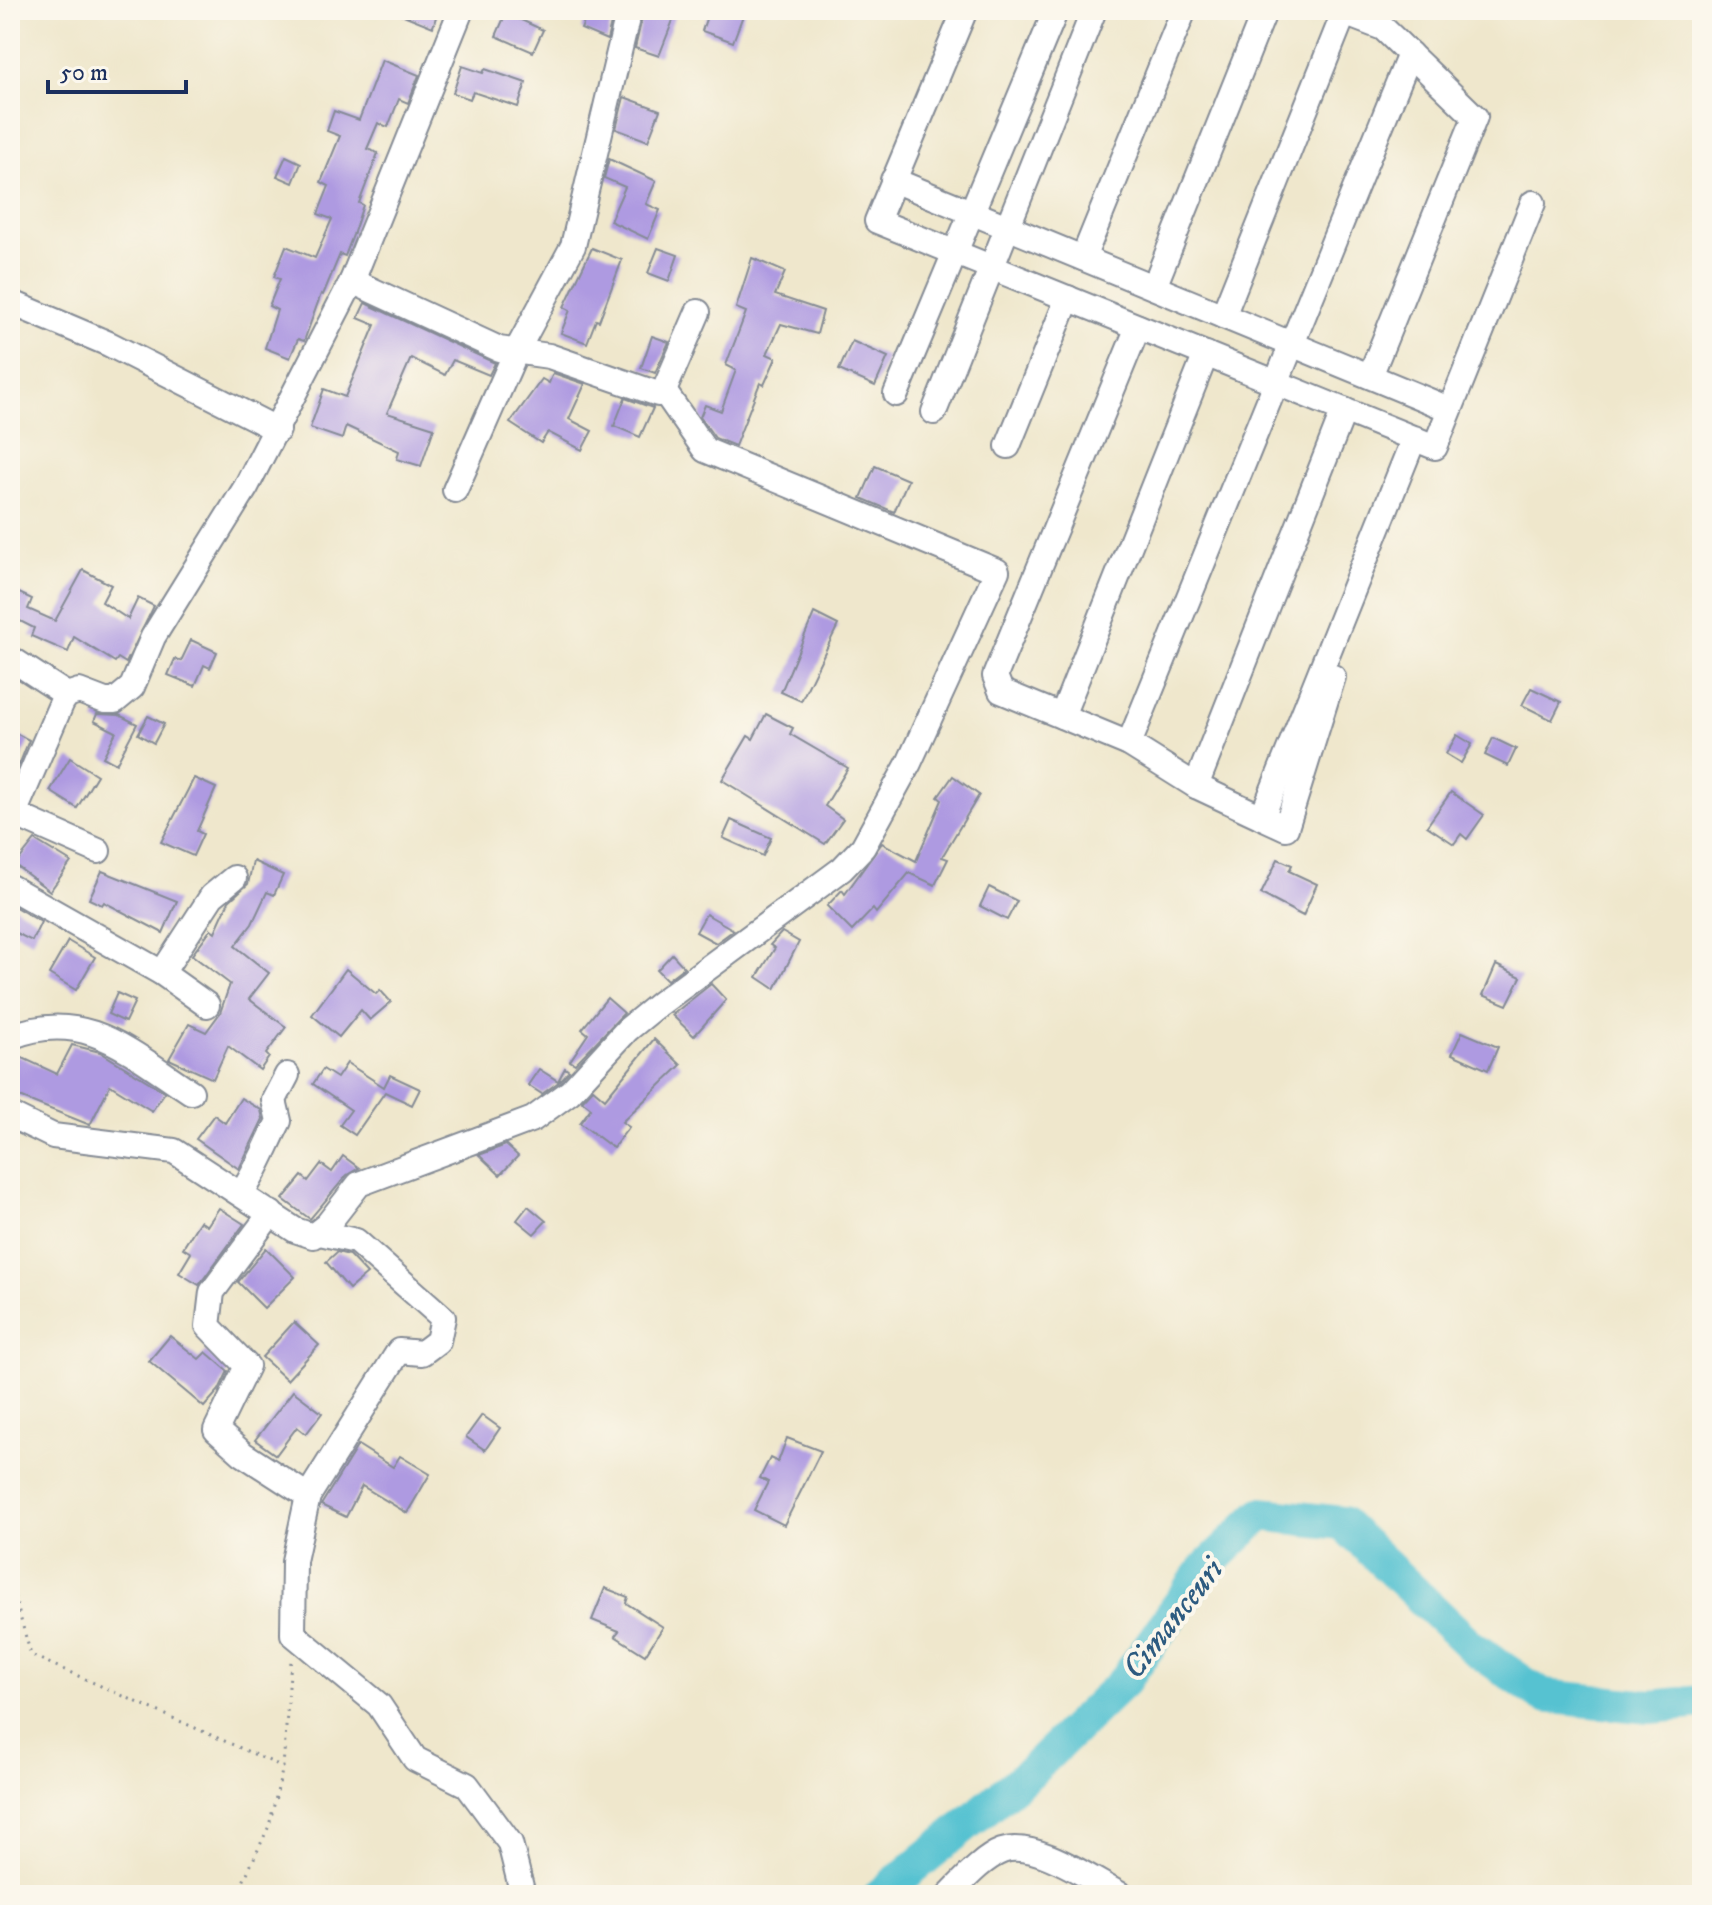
<svg xmlns="http://www.w3.org/2000/svg" width="1712" height="1905" font-family="'IM FELL DW Pica',serif">
  <style>
    .lines { fill: none; stroke-linecap: round; stroke-linejoin: round }
    .river { stroke: #56c2d1; stroke-width: 34 }
    .building { fill: #ae9ae1 }
    .minor-casing { stroke: #858b95; stroke-width: 28 }
    .path { stroke: #858b95; stroke-width: 3; stroke-dasharray: 2 6; stroke-linecap: butt }
    .minor { stroke: #fff; stroke-width: 24 }
    .labels { text-anchor: middle; stroke-width: 8; stroke-linejoin: round; paint-order: stroke }
    .water-label { font-size: 32px; font-style: italic; fill: #2d5b80; stroke: #fbf7ec }
  </style>
  <rect width="100%" height="100%" fill="#fbf7ec"/>
  <filter id="ink" filterUnits="userSpaceOnUse"><feTurbulence type="fractalNoise" baseFrequency=".0125" numOctaves="2"/><feDisplacementMap in="SourceGraphic" scale="16" xChannelSelector="R" yChannelSelector="G"/><feConvolveMatrix kernelMatrix="1 2 1 2 8 2 1 2 1" color-interpolation-filters="sRGB"/></filter>
  <filter id="wash" filterUnits="userSpaceOnUse"><feTurbulence type="fractalNoise" baseFrequency=".006" numOctaves="4" result="noise"/><feDisplacementMap in="SourceGraphic" scale="32" xChannelSelector="R" yChannelSelector="G"/><feGaussianBlur stdDeviation="1.8" result="paint"/><feColorMatrix in="noise" values="0 0 0 0 0 0 0 0 0 0 0 0 0 0 0 0 0 1.4 0 .05"/><feComposite in="paint" operator="in"/></filter>
  <g filter="url(#wash)">
    <rect width="100%" height="100%" fill="#efe7cc"/>
    <g class="lines">
      <polyline class="river" points="880,1895 1029,1773 1125,1680 1204,1569 1261,1514 1342,1523 1472,1647 1543,1696 1651,1707 1702,1702"/>
    </g>
    <g id="blocks">
      <g class="building">
        <polygon points="391,10 438,10 433,27"/>
        <polygon points="589,10 614,10 607,40 581,29"/>
        <polygon points="644,10 677,10 659,56 635,48"/>
        <polygon points="709,10 745,10 733,42 702,31"/>
        <polygon points="506,13 543,30 533,52 496,36"/>
        <polygon points="382,60 419,75 408,103 399,99 388,127 378,123 367,149 378,153 359,203 363,205 353,235 345,256 340,254 323,295 321,294 304,341 298,339 290,358 265,348 277,310 269,306 280,279 274,277 286,246 315,258 332,219 318,214 329,186 321,182 340,136 327,131 334,111 359,120"/>
        <polygon points="462,66 483,73 485,69 526,83 518,107 473,92 470,99 453,93"/>
        <polygon points="624,97 660,110 648,141 616,129"/>
        <polygon points="286,156 301,163 293,183 277,176"/>
        <polygon points="609,159 656,181 646,204 660,210 648,239 610,221 625,187 604,178"/>
        <polygon points="592,248 622,260 599,321 596,320 587,343 561,333 570,310 564,307"/>
        <polygon points="658,248 678,255 669,281 648,273"/>
        <polygon points="752,258 785,272 775,295 823,311 817,334 781,324 767,354 776,358 764,385 760,383 735,446 715,438 700,417 705,405 721,411 736,370 726,365 746,312 736,308"/>
        <polygon points="365,303 495,363 489,375 453,360 445,375 411,358 387,413 434,428 421,466 397,459 399,451 346,426 342,439 310,428 324,389 345,397 375,325 358,318"/>
        <polygon points="652,336 669,342 655,373 641,368"/>
        <polygon points="852,341 888,357 875,386 839,370"/>
        <polygon points="553,373 585,384 569,419 592,431 582,450 548,432 541,443 510,423 542,379 549,383"/>
        <polygon points="625,398 653,408 640,437 614,426"/>
        <polygon points="875,466 908,480 894,512 861,498"/>
        <polygon points="83,570 111,585 102,602 128,619 138,598 154,606 126,663 118,658 115,662 74,637 68,652 31,636 34,628 10,616 10,601 15,591 32,599 28,609 55,621"/>
        <polygon points="814,613 838,625 801,701 781,692"/>
        <polygon points="191,640 217,652 210,668 204,665 195,686 168,675 175,659 181,661"/>
        <polygon points="1531,688 1561,702 1552,720 1522,705"/>
        <polygon points="97,714 119,715 137,724 116,764 103,757 116,732 94,721"/>
        <polygon points="766,714 793,728 790,734 848,768 825,806 843,819 825,844 722,780 748,736 753,739"/>
        <polygon points="148,716 164,724 154,743 138,734"/>
        <polygon points="10,730 29,740 19,765 10,761"/>
        <polygon points="1457,735 1472,744 1461,763 1446,754"/>
        <polygon points="1493,738 1516,749 1508,766 1485,755"/>
        <polygon points="70,758 97,775 77,808 50,791"/>
        <polygon points="953,776 979,795 942,857 948,859 935,885 909,873 876,913 873,909 852,931 827,906 842,890 845,894 882,843 916,861 942,800 938,797"/>
        <polygon points="194,778 216,788 197,831 203,834 193,856 161,842"/>
        <polygon points="1451,792 1484,815 1467,839 1461,834 1454,844 1427,826"/>
        <polygon points="731,820 771,838 763,856 723,838"/>
        <polygon points="35,840 71,862 50,891 15,865"/>
        <polygon points="1278,859 1292,865 1289,871 1317,884 1303,916 1261,894"/>
        <polygon points="253,861 283,875 274,895 267,892 252,924 235,946 269,973 249,999 286,1027 266,1054 269,1057 260,1070 228,1046 213,1079 169,1059 189,1024 206,1032 220,1013 230,984 192,955 211,929 215,932 229,901 248,884"/>
        <polygon points="102,871 177,901 163,933 104,902 102,905 89,899"/>
        <polygon points="989,887 1017,901 1007,920 980,906"/>
        <polygon points="10,904 41,922 32,941 10,930"/>
        <polygon points="706,914 734,930 716,943 696,932"/>
        <polygon points="782,932 799,942 775,989 757,977 775,948 770,945"/>
        <polygon points="68,941 95,957 76,990 49,974"/>
        <polygon points="672,954 684,967 667,980 657,970"/>
        <polygon points="1496,965 1521,977 1507,1005 1483,995"/>
        <polygon points="346,969 376,994 380,990 391,1002 370,1020 361,1010 339,1037 312,1015"/>
        <polygon points="711,984 726,1000 694,1036 672,1015"/>
        <polygon points="117,993 135,1001 125,1022 108,1014"/>
        <polygon points="607,998 624,1013 575,1064 570,1061 588,1034 582,1029"/>
        <polygon points="1462,1032 1498,1047 1488,1070 1452,1054"/>
        <polygon points="654,1039 681,1065 622,1122 629,1127 613,1148 580,1123 591,1108 582,1101 593,1089 605,1099"/>
        <polygon points="72,1045 100,1052 165,1092 152,1111 110,1085 90,1125 10,1093 10,1052 57,1074"/>
        <polygon points="347,1063 384,1087 390,1075 420,1089 412,1105 385,1092 355,1135 340,1125 351,1110 313,1084 323,1069 337,1078"/>
        <polygon points="565,1068 569,1071 560,1081 542,1094 528,1085 539,1069 558,1081"/>
        <polygon points="241,1098 261,1110 263,1119 239,1169 196,1139 214,1115 225,1123"/>
        <polygon points="506,1145 518,1156 500,1175 479,1155"/>
        <polygon points="343,1156 359,1168 347,1175 310,1219 283,1199 302,1176 308,1181 321,1164 332,1172"/>
        <polygon points="528,1206 546,1221 534,1234 517,1220"/>
        <polygon points="219,1208 244,1224 199,1285 179,1273 191,1253 183,1248 200,1221 207,1226"/>
        <polygon points="266,1248 295,1277 264,1308 238,1282"/>
        <polygon points="337,1252 349,1255 367,1274 349,1289 326,1262"/>
        <polygon points="294,1322 319,1345 287,1380 262,1357"/>
        <polygon points="170,1336 199,1359 206,1352 228,1371 219,1390 204,1407 149,1361"/>
        <polygon points="293,1391 322,1413 306,1434 297,1427 276,1455 255,1440"/>
        <polygon points="482,1415 500,1428 485,1450 466,1437"/>
        <polygon points="787,1438 821,1451 784,1525 754,1510 768,1482 760,1478 770,1458 778,1462"/>
        <polygon points="358,1445 393,1467 400,1456 430,1474 407,1513 362,1486 346,1517 321,1505"/>
        <polygon points="605,1588 628,1597 626,1603 663,1627 645,1655 615,1636 619,1631 592,1620"/>
      </g>
    </g>
  </g>
  <g filter="url(#ink)">
    <use href="#blocks" fill-opacity="0" stroke="#858b95" stroke-width="2"/>
    <g class="lines">
      <g class="minor-casing">
        <g id="minor">
          <polyline points="965,10 877,221 1435,447 1533,203"/>
          <polyline points="1336,10 1383,28 1475,117 1370,376"/>
          <polyline points="893,180 1449,409"/>
          <polyline points="1083,258 1184,10"/>
          <polyline points="352,281 499,349 549,356 658,394 664,391 698,312"/>
          <polyline points="1154,287 1265,10"/>
          <polyline points="10,302 109,344 278,430"/>
          <polyline points="1223,316 1344,13"/>
          <polyline points="1138,327 995,676 1001,691 1129,744 1196,786 1262,817 1414,438"/>
          <polyline points="896,394 1056,10"/>
          <polyline points="934,412 1094,10"/>
          <polyline points="1008,446 1068,298"/>
          <polyline points="455,490 515,354 573,246 629,10"/>
          <polyline points="10,658 67,695"/>
          <polyline points="1062,716 1206,354"/>
          <polyline points="1129,744 1410,54"/>
          <polyline points="1196,786 1344,410"/>
          <polyline points="14,814 98,851"/>
          <polyline points="1262,817 1286,828 1333,677"/>
          <polyline points="10,823 62,702 67,695 79,691 105,701 115,701 132,687 153,637 246,487 352,281 461,10"/>
          <polyline points="10,887 162,973 207,1005"/>
          <polyline points="162,973 212,896 234,878"/>
          <path d="M10,1037C85,1007 131,1053 191,1092"/>
          <polyline points="10,1115 53,1136 174,1151 295,1230 313,1236 327,1225 359,1184 533,1119 570,1092 627,1030 659,1004 842,869 863,847 909,763 997,571 705,450 664,391"/>
          <path d="M241,1194C257,1171 266,1146 279,1121L274,1100L287,1075"/>
          <polyline points="271,1213 212,1292 208,1326 247,1366 216,1430 243,1454 308,1496"/>
          <polyline points="320,1233 356,1241 443,1318 438,1341 422,1353 399,1351 308,1496 294,1561 293,1634 379,1705 415,1759 467,1785 510,1843 523,1895"/>
          <path d="M949,1895C963,1881 983,1858 1002,1851C1035,1839 1092,1880 1121,1895"/>
        </g>
      </g>
      <g class="path">
        <polyline points="10,1493 18,1495 10,1537"/>
        <polyline points="10,1581 31,1655 283,1767 291,1660"/>
        <polyline points="237,1895 269,1826 283,1767"/>
      </g>
      <use href="#minor" class="minor"/>
    </g>
  </g>
  <g class="labels">
    <g class="water-label">
      <text transform="translate(1172 1618) rotate(-52)" y="11">Cimanceuri</text>
    </g>
  </g>
  <rect width="1712" height="1905" fill="none" stroke="#fbf7ec" stroke-width="40"/>
  <path d="M48 80v12h138v-12" fill="none" stroke="#1b2f5e" stroke-width="4"/>
  <text x="60" y="80" font-size="24" fill="#1b2f5e" stroke="#fbf7ec" stroke-width="6" paint-order="stroke">50 m</text>
</svg>
